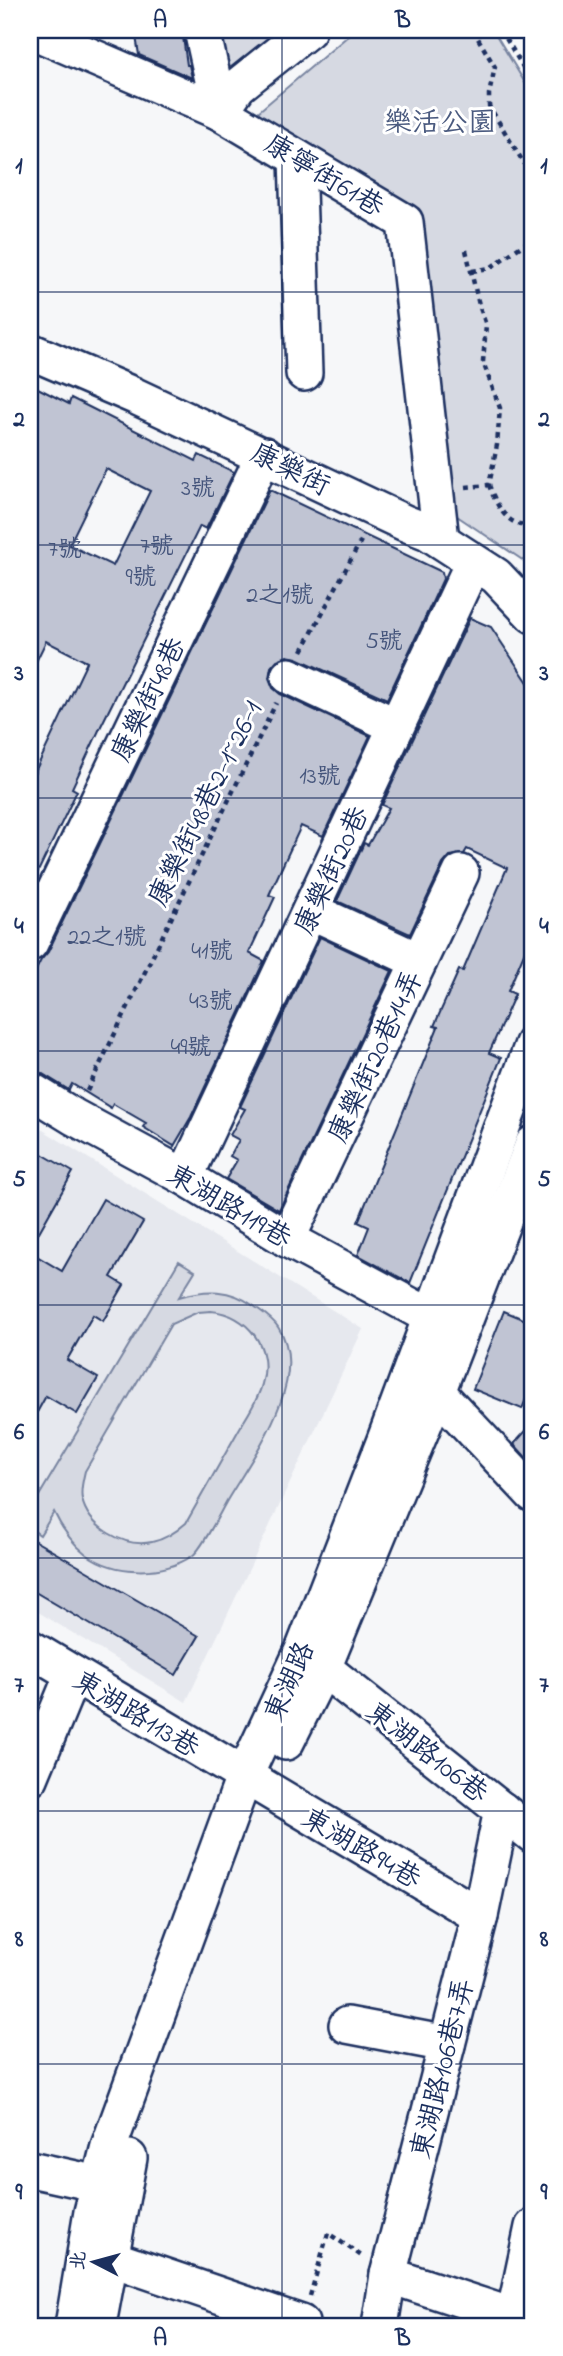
<svg xmlns="http://www.w3.org/2000/svg" width="563" height="2356" font-family="'Indie Flower','LXGW WenKai TC',sans-serif">
  <style>
    .built { fill: #e6e8ee }
    .green { fill: #d6d9e2; stroke: #7884a0; stroke-width: 2; fill-rule: evenodd }
    .building { fill: #c0c4d3; stroke: #1b2f5e; stroke-width: 2; fill-rule: evenodd }
    .lines { fill: none; stroke-linecap: round; stroke-linejoin: round }
    .minor-casing { stroke: #1b2f5e; stroke-width: 40 }
    .path { stroke: #1b2f5e; stroke-width: 4.5; stroke-dasharray: 5 5; stroke-linecap: butt }
    .minor { stroke: #fff; stroke-width: 35 }
    .grid { fill: none; stroke: #1b2f5e; stroke-width: 2; stroke-opacity: 0.55 }
    .labels { text-anchor: middle; stroke-width: 6; stroke-linejoin: round; paint-order: stroke }
    .number-label { font-size: 24px; fill: #44547b }
    .park-label { font-size: 28px; fill: #4a5a7f; stroke: #fff }
    .street-label { font-size: 28px; fill: #1b2f5e; stroke: #fff }
    .neatline { fill: none; stroke: #1b2f5e; stroke-width: 2.5 }
    .grid-label { font-size: 23px; text-anchor: middle; font-weight: bold; fill: #1b2f5e }
  </style>
  <rect width="100%" height="100%" fill="#f6f7f9"/>
  <filter id="ink" filterUnits="userSpaceOnUse"><feTurbulence type="fractalNoise" baseFrequency=".0143" numOctaves="2"/><feDisplacementMap in="SourceGraphic" scale="14" xChannelSelector="R" yChannelSelector="G"/><feConvolveMatrix kernelMatrix="1 2 1 2 8 2 1 2 1" color-interpolation-filters="sRGB"/></filter>
  <g filter="url(#ink)">
    <polygon class="built" points="30,1122 363,1329 186,1702 30,1607"/>
    <g class="green">
      <polygon points="215,30 278,30 225,72"/>
      <polygon points="355,30 493,30 533,96 533,567 454,514 416,213 252,117"/>
      <path d="M179,1261L195,1271L179,1297C206,1289 230,1288 254,1306C262,1312 272,1318 278,1327C312,1377 254,1455 229,1497C221,1510 202,1550 192,1556C162,1576 115,1575 86,1554C72,1543 61,1527 54,1512L40,1535L30,1528V1511ZM211,1311C248,1314 273,1348 262,1384C258,1401 246,1417 237,1433C220,1463 203,1493 186,1523C176,1532 166,1539 152,1542C124,1548 88,1527 82,1499C80,1490 83,1480 85,1471L171,1324L198,1312Z"/>
    </g>
    <g class="building">
      <polygon points="135,30 182,30 187,65 189,65 192,78 139,55"/>
      <path d="M30,384L69,404L71,398L196,461L199,455L234,472L206,529L200,526L101,726L72,788L77,791L30,888V782L87,662L46,641L30,674ZM106,469L150,491L113,566L69,545Z"/>
      <polygon points="270,490 442,572 443,579 387,699 297,658 287,656 277,660 271,667 269,678 273,688 280,694 370,736 323,836 301,826 269,895 275,897 249,953 264,961 191,1117 174,1146 143,1127 146,1123 113,1104 111,1108 72,1084 69,1090 41,1073 30,1070 30,982 41,960 48,952"/>
      <polygon points="470,618 491,627 533,690 533,932 508,991 515,994 489,1053 501,1058 410,1283 358,1255 369,1227 358,1222 438,1027 434,1026 459,970 463,971 507,868 467,849 464,854 450,856 443,864 410,934 337,901 364,843 368,845 389,808 382,805"/>
      <polygon points="320,937 392,971 279,1210 226,1179 237,1160 230,1156 239,1140 230,1135 245,1109 240,1107"/>
      <polygon points="30,1147 73,1172 30,1248"/>
      <polygon points="103,1199 143,1222 111,1277 124,1285 103,1321 93,1315 67,1360 98,1378 77,1414 46,1396 30,1425 30,1252 62,1271"/>
      <polygon points="504,1311 533,1323 533,1382 522,1409 473,1389"/>
      <polygon points="533,1423 533,1465 514,1444"/>
      <polygon points="30,1538 199,1636 176,1675 30,1589"/>
    </g>
    <g class="lines">
      <g class="minor-casing">
        <g id="minor">
          <polyline points="30,30 220,112 405,222 441,540"/>
          <polyline points="202,30 220,112"/>
          <polyline points="220,112 238,86 308,30"/>
          <polyline points="297,158 304,373"/>
          <polyline points="30,351 135,396 405,523 428,532 496,576 533,615"/>
          <polyline points="289,676 396,726"/>
          <polyline points="311,911 419,961"/>
          <polyline points="30,943 264,455"/>
          <polyline points="30,1090 74,1117 185,1177 287,1239 431,1317 437,1392 533,1494"/>
          <polyline points="185,1177 473,563"/>
          <polyline points="287,1239 461,873"/>
          <polyline points="30,1648 480,1916"/>
          <polyline points="323,1668 533,1835"/>
          <polyline points="286,1742 323,1668 437,1392 533,1144"/>
          <polyline points="30,1778 73,1674"/>
          <polyline points="347,2025 447,2044"/>
          <polyline points="30,2169 122,2189"/>
          <polyline points="110,2258 301,2323"/>
          <polyline points="388,2275 533,2323"/>
          <polyline points="99,2319 129,2158"/>
          <polyline points="73,2326 92,2212 109,2146 244,1777 304,1648 385,1440 533,1044"/>
          <polyline points="380,2326 388,2275 480,1916 502,1810"/>
          <polyline points="512,2326 533,2227"/>
        </g>
      </g>
      <g class="path">
        <polyline points="240,30 244,34 252,37"/>
        <polyline points="473,30 495,67 489,94 489,106 533,178"/>
        <polyline points="501,30 533,84"/>
        <polyline points="466,250 479,305 486,325 483,362 500,408 497,445 489,485 466,487"/>
        <polyline points="472,271 490,268 524,244 533,241"/>
        <polyline points="533,390 528,405 533,423"/>
        <polyline points="533,469 533,480"/>
        <path d="M489,485C495,502 507,528 528,524L533,518"/>
        <polyline points="528,524 533,532"/>
        <polyline points="302,651 364,535"/>
        <polyline points="87,1091 276,703"/>
        <polyline points="310,2296 328,2233 363,2257"/>
      </g>
      <use href="#minor" class="minor"/>
    </g>
  </g>
  <path class="grid" d="M282,30V2326M30,292H533M30,545H533M30,798H533M30,1051H533M30,1305H533M30,1558H533M30,1811H533M30,2064H533"/>
  <g class="labels">
    <g class="number-label">
      <text x="198" y="495">3號</text>
      <text x="157" y="553">7號</text>
      <text x="65" y="556">7號</text>
      <text x="141" y="584">9號</text>
      <text x="280" y="602">2之1號</text>
      <text x="384" y="648">5號</text>
      <text x="320" y="783">13號</text>
      <text x="107" y="944">22之1號</text>
      <text x="212" y="958">41號</text>
      <text x="211" y="1008">43號</text>
      <text x="191" y="1054">49號</text>
    </g>
    <g class="park-label">
      <text x="440" y="131">樂活公園</text>
    </g>
    <g class="street-label">
      <text transform="translate(325 174) rotate(31)" y="10">康寧街61巷</text>
      <text transform="translate(291 468) rotate(26)" y="10">康樂街</text>
      <text transform="translate(147 699) rotate(-64)" y="10">康樂街48巷</text>
      <text transform="translate(204 803) rotate(-64)" y="10">康樂街48巷2-1~26-1</text>
      <text transform="translate(330 870) rotate(-65)" y="10">康樂街20巷</text>
      <text transform="translate(374 1056) rotate(-65)" y="10">康樂街20巷14弄</text>
      <text transform="translate(230 1205) rotate(30)" y="10">東湖路119巷</text>
      <text transform="translate(288 1681) rotate(-66)" y="10">東湖路</text>
      <text transform="translate(137 1713) rotate(31)" y="10">東湖路113巷</text>
      <text transform="translate(428 1751) rotate(38)" y="10">東湖路106巷</text>
      <text transform="translate(362 1847) rotate(30)" y="10">東湖路94巷</text>
      <text transform="translate(441 2068) rotate(-76)" y="10">東湖路106巷7弄</text>
    </g>
  </g>
  <rect width="563" height="2356" fill="none" stroke="#fff" stroke-width="77"/>
  <g transform="translate(94 2262) rotate(276)" stroke="#ffffff" stroke-width="5" paint-order="stroke">
  <path d="M0-5L12 26L0 18L-12 26Z" fill="#1b2f5e"/>
  <text y="-10" font-size="19" font-weight="bold" text-anchor="middle" fill="#1b2f5e">北</text>
  </g>
  <rect x="38" y="38" width="486" height="2280" class="neatline"/>
  <g class="grid-label">
    <text x="160" y="27">A</text>
    <text x="403" y="27">B</text>
    <text x="19" y="173">1</text>
    <text x="544" y="173">1</text>
    <text x="19" y="426">2</text>
    <text x="544" y="426">2</text>
    <text x="19" y="680">3</text>
    <text x="544" y="680">3</text>
    <text x="19" y="933">4</text>
    <text x="544" y="933">4</text>
    <text x="19" y="1186">5</text>
    <text x="544" y="1186">5</text>
    <text x="19" y="1439">6</text>
    <text x="544" y="1439">6</text>
    <text x="19" y="1692">7</text>
    <text x="544" y="1692">7</text>
    <text x="19" y="1946">8</text>
    <text x="544" y="1946">8</text>
    <text x="19" y="2199">9</text>
    <text x="544" y="2199">9</text>
    <text x="160" y="2345">A</text>
    <text x="403" y="2345">B</text>
  </g>
</svg>
